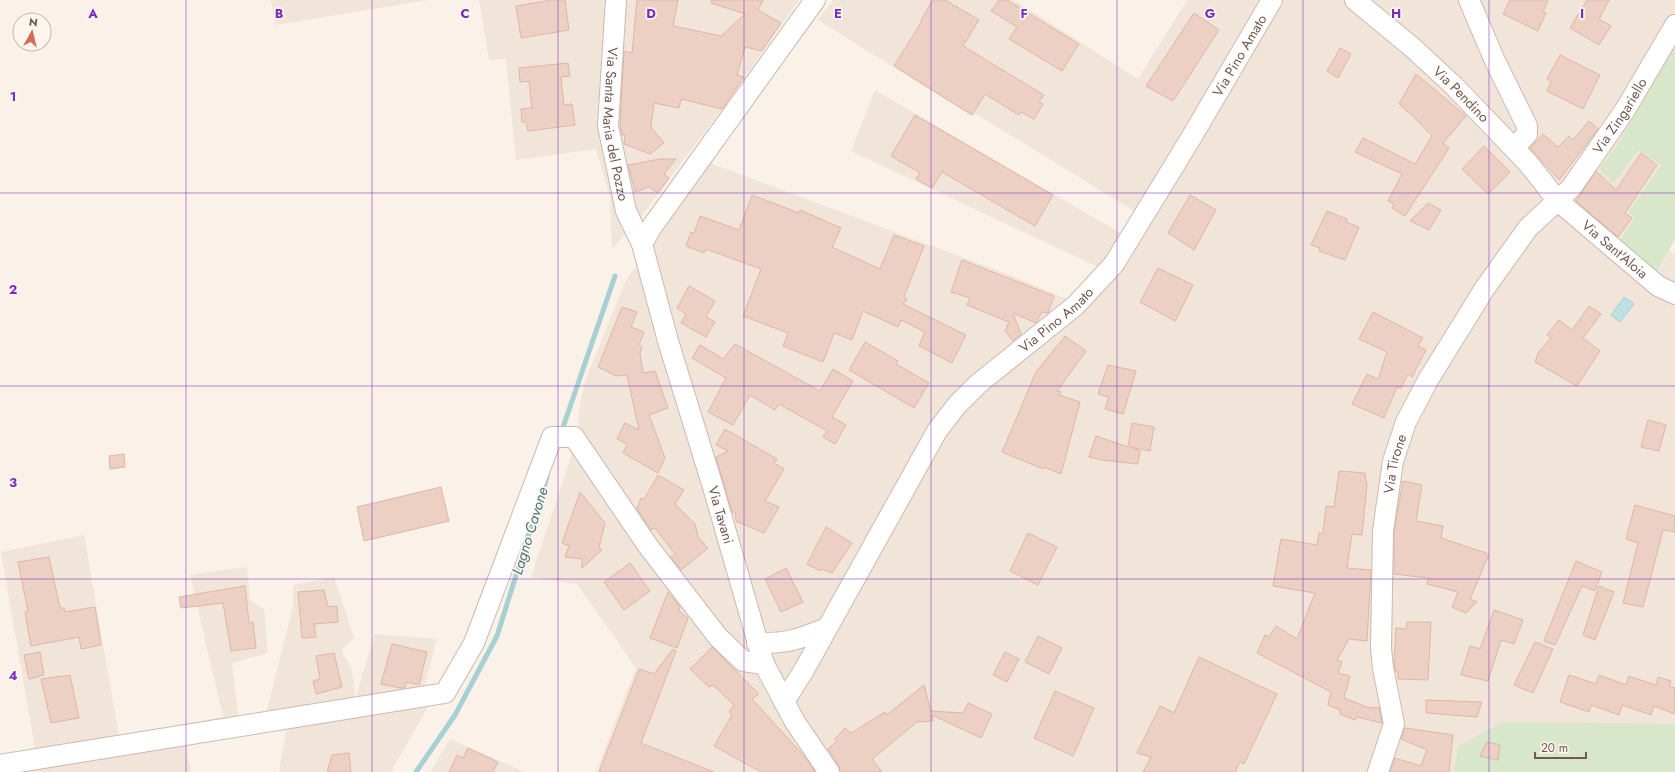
<svg xmlns="http://www.w3.org/2000/svg" width="1675" height="772" font-family="Jost,sans-serif">
  <style>
    .residential { fill: #f1e4d8 }
    .green { fill: #d8e7c9 }
    .water { fill: #bfe0e2; stroke: #a7d0d3 }
    .lines { fill: none; stroke-linecap: round; stroke-linejoin: round }
    .stream { stroke: #a7d0d3; stroke-width: 5 }
    .building { fill: #edd0c4; stroke: #deb6a6 }
    .minor-casing { stroke: #cbbab0; stroke-width: 22 }
    .minor { stroke: #fff; stroke-width: 20 }
    .grid { fill: none; stroke: #7b2cbf; stroke-width: 1; stroke-opacity: 0.55 }
    .labels { text-anchor: middle; stroke-width: 3.5; stroke-linejoin: round; paint-order: stroke }
    .street-label { font-size: 14px; fill: #72594f; stroke: #fdf6ef }
    .water-label { font-size: 15px; font-style: italic; fill: #47787c; stroke: #fdf6ef }
    .grid-label { font-size: 13px; text-anchor: middle; font-weight: bold; fill: #7b2cbf; stroke: #fdf6ef; stroke-width: 3.5; stroke-linejoin: round; paint-order: stroke }
  </style>
  <rect width="100%" height="100%" fill="#faf2e9"/>
  <g class="residential">
    <polygon points="271,0 428,0 275,25"/>
    <polygon points="479,0 799,0 722,109 643,214 612,249 610,197 596,149 516,160 506,59 489,60"/>
    <polygon points="833,0 1014,0 1138,79 1187,0 1675,0 1675,45 1618,144 1599,169 1613,183 1639,150 1661,165 1628,212 1635,218 1658,272 1669,251 1675,254 1675,772 596,772 636,668 577,584 531,577 578,435 579,409 585,381 626,280 655,242 710,163 1010,275 1069,300 1098,267 851,151 875,90 1122,234 1136,212 976,114 972,116 818,20"/>
    <polygon points="84,535 119,736 223,717 190,575 247,567 250,600 264,609 268,653 232,663 238,716 266,714 293,607 293,585 334,577 354,638 341,650 352,669 355,699 375,634 437,639 424,688 438,689 391,772 279,772 287,726 186,745 191,772 0,772 35,749 1,552"/>
    <polygon points="450,739 525,772 430,772"/>
  </g>
  <g class="green">
    <polygon points="1675,45 1675,239 1657,272 1620,240 1635,218 1628,212 1661,165 1639,150 1613,183 1599,169 1618,144"/>
    <polygon points="1502,722 1675,724 1675,772 1454,772 1458,747"/>
  </g>
  <polygon class="water" points="1624,297 1634,304 1620,322 1611,315"/>
  <g class="lines">
    <g class="stream">
      <polyline points="561,433 615,276"/>
      <polyline points="416,772 455,715 497,636 547,477"/>
    </g>
  </g>
  <g class="building">
    <polygon points="552,0 565,0 569,30 521,38 516,6"/>
    <polygon points="637,0 678,0 673,26 721,36 745,14 711,3 712,0 763,0 758,10 781,23 762,51 745,47 737,75 744,77 722,109 681,99 679,108 654,103 651,127 664,143 650,154 624,144 625,135 622,135 620,125 624,51 632,53"/>
    <polygon points="933,0 945,0 979,20 963,46 1044,95 1039,102 1043,104 1034,119 1021,112 1019,115 985,94 972,115 894,66 922,21 921,20"/>
    <polygon points="999,0 1007,0 1079,44 1062,71 1009,39 1017,27 991,11"/>
    <polygon points="1510,0 1548,0 1543,12 1546,13 1538,31 1503,14"/>
    <polygon points="1587,0 1609,0 1599,19 1611,26 1599,45 1570,28"/>
    <polygon points="1194,13 1219,30 1173,101 1146,86"/>
    <polygon points="1340,48 1351,54 1338,78 1327,71"/>
    <polygon points="1560,55 1600,75 1583,109 1547,91 1551,82 1547,79"/>
    <polygon points="568,63 570,76 561,77 564,105 572,104 575,125 528,131 526,122 522,122 521,109 532,108 529,81 520,82 519,68"/>
    <polygon points="1416,74 1466,116 1443,143 1449,148 1405,216 1392,208 1394,204 1388,201 1402,174 1355,152 1363,138 1415,164 1432,136 1417,120 1399,104"/>
    <polygon points="915,115 1053,195 1035,226 942,172 932,188 916,179 920,173 891,156"/>
    <polygon points="1589,121 1598,129 1559,180 1530,148 1543,134 1558,147 1569,136 1573,140"/>
    <polygon points="1484,146 1510,172 1488,194 1462,169"/>
    <polygon points="1641,153 1657,165 1625,213 1632,218 1618,237 1576,201 1596,171 1616,190"/>
    <polygon points="660,159 676,159 664,174 669,178 658,193 649,187 635,192 628,165"/>
    <polygon points="752,195 799,213 800,210 841,228 832,247 880,269 894,235 924,246 904,297 907,299 903,304 966,335 952,363 919,346 925,332 901,320 898,327 863,311 852,340 834,333 823,362 783,346 788,333 743,316 761,269 706,249 704,253 686,246 691,232 694,233 700,216 739,230"/>
    <polygon points="1190,195 1216,210 1194,250 1168,233"/>
    <polygon points="1428,203 1441,210 1429,230 1410,221"/>
    <polygon points="1327,211 1347,219 1346,222 1359,227 1345,260 1319,251 1320,248 1311,245"/>
    <polygon points="962,260 1054,296 1048,313 1042,312 1036,323 1013,313 1021,334 1013,341 1005,331 1009,322 967,305 970,298 951,292"/>
    <polygon points="1158,268 1193,285 1175,321 1140,302"/>
    <polygon points="689,286 715,301 706,317 715,322 706,337 681,323 686,314 677,308"/>
    <polygon points="1589,306 1601,314 1583,338 1600,351 1577,386 1535,362 1538,353 1551,338 1547,335 1559,320 1572,330"/>
    <polygon points="622,307 637,312 631,327 644,332 639,345 642,347 640,353 643,373 655,371 668,408 649,415 665,458 658,473 623,453 627,444 617,439 625,423 639,430 627,375 616,376 598,367"/>
    <polygon points="1373,312 1423,338 1418,346 1426,350 1412,377 1408,374 1401,388 1397,387 1384,418 1352,404 1367,374 1378,379 1387,352 1359,339"/>
    <polygon points="1065,336 1086,351 1057,391 1061,392 1059,395 1080,402 1061,474 1044,467 1043,469 1002,452 1036,372"/>
    <polygon points="865,342 898,361 896,364 929,383 914,408 849,370"/>
    <polygon points="735,344 820,391 833,369 853,381 832,417 846,425 835,444 823,437 827,431 779,404 775,410 750,395 733,425 708,412 726,378 692,358 700,345 723,359"/>
    <polygon points="1108,365 1136,371 1123,414 1105,409 1109,397 1098,394"/>
    <polygon points="1648,420 1666,425 1659,451 1641,447"/>
    <polygon points="1132,423 1154,427 1150,451 1130,447 1140,451 1138,464 1102,460 1089,457 1096,436 1128,447"/>
    <polygon points="725,429 777,459 774,463 784,469 765,501 779,507 764,533 736,521 735,512 732,512 716,457 728,451 716,445"/>
    <polygon points="124,454 125,467 110,469 109,456"/>
    <polygon points="1339,471 1365,473 1367,485 1362,535 1352,534 1347,568 1371,570 1367,641 1349,639 1337,660 1342,662 1338,673 1350,676 1344,698 1369,708 1379,707 1382,723 1357,717 1355,720 1340,714 1340,710 1328,705 1331,692 1257,653 1265,635 1269,637 1276,626 1297,639 1315,593 1273,586 1281,539 1317,545 1319,533 1323,533 1326,506 1334,507"/>
    <polygon points="658,475 684,490 675,504 695,524 698,537 708,548 681,570 671,557 675,554 655,528 651,530 637,509 641,498 644,499"/>
    <polygon points="1403,481 1422,485 1416,521 1443,526 1441,538 1489,554 1470,599 1477,602 1466,613 1452,607 1458,592 1427,584 1429,578 1394,574 1394,532"/>
    <polygon points="441,487 449,521 364,541 357,507"/>
    <polygon points="580,492 605,523 599,547 602,550 582,568 582,559 565,557 569,546 562,543"/>
    <polygon points="1635,505 1675,516 1675,532 1663,530 1643,607 1623,603 1638,543 1626,539"/>
    <polygon points="826,527 852,543 832,573 821,569 820,571 807,564"/>
    <polygon points="1028,533 1057,547 1038,585 1010,571"/>
    <polygon points="49,557 60,608 64,608 65,612 95,607 101,645 81,649 79,637 31,646 25,612 28,611 18,562"/>
    <polygon points="1576,561 1602,572 1595,591 1582,586 1555,645 1544,641"/>
    <polygon points="630,563 650,591 624,610 604,582"/>
    <polygon points="786,568 803,602 781,612 765,579"/>
    <polygon points="245,586 249,623 253,622 256,648 231,651 223,603 181,608 179,597"/>
    <polygon points="1599,586 1614,592 1595,640 1583,635"/>
    <polygon points="324,590 328,607 337,606 338,622 314,624 316,637 302,638 298,592"/>
    <polygon points="668,592 680,607 679,611 688,618 677,648 650,638"/>
    <polygon points="1494,610 1523,620 1514,644 1501,640 1488,681 1461,675 1470,646 1480,649"/>
    <polygon points="1407,622 1431,622 1428,680 1398,679 1398,672 1396,672 1394,664 1396,628 1406,629"/>
    <polygon points="1038,636 1062,648 1049,674 1025,662"/>
    <polygon points="1535,642 1553,649 1533,693 1514,685"/>
    <polygon points="392,644 427,652 419,685 406,682 405,688 401,688 381,684"/>
    <polygon points="712,647 759,694 752,699 806,758 815,772 761,772 714,746 732,715 729,712 734,705 713,685 709,687 690,669"/>
    <polygon points="673,649 676,651 641,743 714,772 599,772 639,669 654,674"/>
    <polygon points="40,652 44,675 29,679 24,655"/>
    <polygon points="1005,652 1019,659 1007,682 993,675"/>
    <polygon points="334,653 342,687 316,694 313,681 320,679 316,656"/>
    <polygon points="1199,657 1277,694 1244,764 1240,762 1235,772 1143,772 1151,757 1137,753 1160,706 1174,713"/>
    <polygon points="70,675 79,718 51,723 41,679"/>
    <polygon points="1569,675 1596,684 1599,675 1626,685 1629,676 1656,685 1658,677 1671,681 1669,686 1675,688 1675,714 1654,706 1651,715 1622,705 1619,715 1591,705 1589,712 1560,702"/>
    <polygon points="924,685 931,711 963,713 968,703 992,714 981,738 932,715 933,721 917,722 872,759 882,772 840,772 839,766 828,749 837,741 835,739 845,728 851,733 885,712 887,715"/>
    <polygon points="1055,691 1094,708 1073,756 1034,738"/>
    <polygon points="1426,700 1482,702 1477,717 1426,713"/>
    <polygon points="1405,728 1453,735 1449,772 1390,772 1395,758 1421,766 1427,750 1401,739"/>
    <polygon points="1487,742 1500,745 1498,760 1480,756"/>
    <polygon points="468,748 498,762 493,772 449,772 457,755 463,758"/>
    <polygon points="349,753 351,772 327,772 332,755"/>
  </g>
  <g class="lines">
    <g class="minor-casing">
      <g id="minor">
        <path id="s1" d="M616,0L608,126L626,211L642,244L668,341L713,487L764,664L795,722L829,772"/>
        <path id="s2" d="M1355,0L1413,48L1454,86L1528,163L1557,200L1658,286L1675,294"/>
        <polyline points="1469,0 1495,61 1527,126 1527,134 1514,148"/>
        <polyline points="642,244 651,228 815,0"/>
        <path d="M757,643C788,644 799,639 827,628"/>
        <path id="s3" d="M784,702L804,670L937,431L957,405L978,384L1076,305L1114,264L1191,138L1272,0"/>
        <polyline points="0,765 445,693 474,643 552,437 574,437 648,546 718,637 743,661 764,664"/>
        <path id="s4" d="M1378,772L1394,724L1383,668L1381,648L1383,531L1393,461L1406,422L1428,380L1485,288L1528,228L1571,188L1625,110L1675,25"/>
      </g>
    </g>
    <use href="#minor" class="minor"/>
  </g>
  <path class="grid" d="M186,0V772M372,0V772M558,0V772M744,0V772M931,0V772M1117,0V772M1303,0V772M1489,0V772M0,193H1675M0,386H1675M0,579H1675"/>
  <g class="labels">
    <g class="street-label">
      <text dy="5" stroke="none"><textPath href="#s3" startOffset="799">Via Pino Amato</textPath></text>
      <text dy="5" stroke="none"><textPath href="#s2" startOffset="142">Via Pendino</textPath></text>
      <text dy="5" stroke="none"><textPath href="#s4" startOffset="732">Via Zingariello</textPath></text>
      <text dy="5" stroke="none"><textPath href="#s1" startOffset="125">Via Santa Maria del Pozzo</textPath></text>
      <text dy="5" stroke="none"><textPath href="#s2" startOffset="361">Via Sant'Aloia</textPath></text>
      <text dy="5" stroke="none"><textPath href="#s3" startOffset="475">Via Pino Amato</textPath></text>
      <text dy="5" stroke="none"><textPath href="#s4" startOffset="313">Via Tirone</textPath></text>
      <text dy="5" stroke="none"><textPath href="#s1" startOffset="532">Via Tavani</textPath></text>
    </g>
    <g class="water-label">
      <text transform="translate(530 531) rotate(-73)" y="5">Lagno Cavone</text>
    </g>
  </g>
  <g class="grid-label">
    <text x="93" y="18">A</text>
    <text x="279" y="18">B</text>
    <text x="465" y="18">C</text>
    <text x="651" y="18">D</text>
    <text x="838" y="18">E</text>
    <text x="1024" y="18">F</text>
    <text x="1210" y="18">G</text>
    <text x="1396" y="18">H</text>
    <text x="1582" y="18">I</text>
    <text x="13" y="101">1</text>
    <text x="13" y="294">2</text>
    <text x="13" y="487">3</text>
    <text x="13" y="680">4</text>
  </g>
  <g transform="translate(32 32) rotate(8)"><circle r="19" fill="#fdf6ef" stroke="#c5b7af"/>
  <path d="M0-3L7 15L0 10L-7 15Z" fill="#d76c5c"/>
  <text y="-6" font-size="11" font-weight="bold" text-anchor="middle" fill="#72594f">N</text>
  </g>
  <path d="M1535 752v6h51v-6" fill="none" stroke="#72594f" stroke-width="2"/>
  <text x="1541" y="752" font-size="12" fill="#72594f" stroke="#fdf6ef" stroke-width="3" paint-order="stroke">20 m</text>
</svg>
